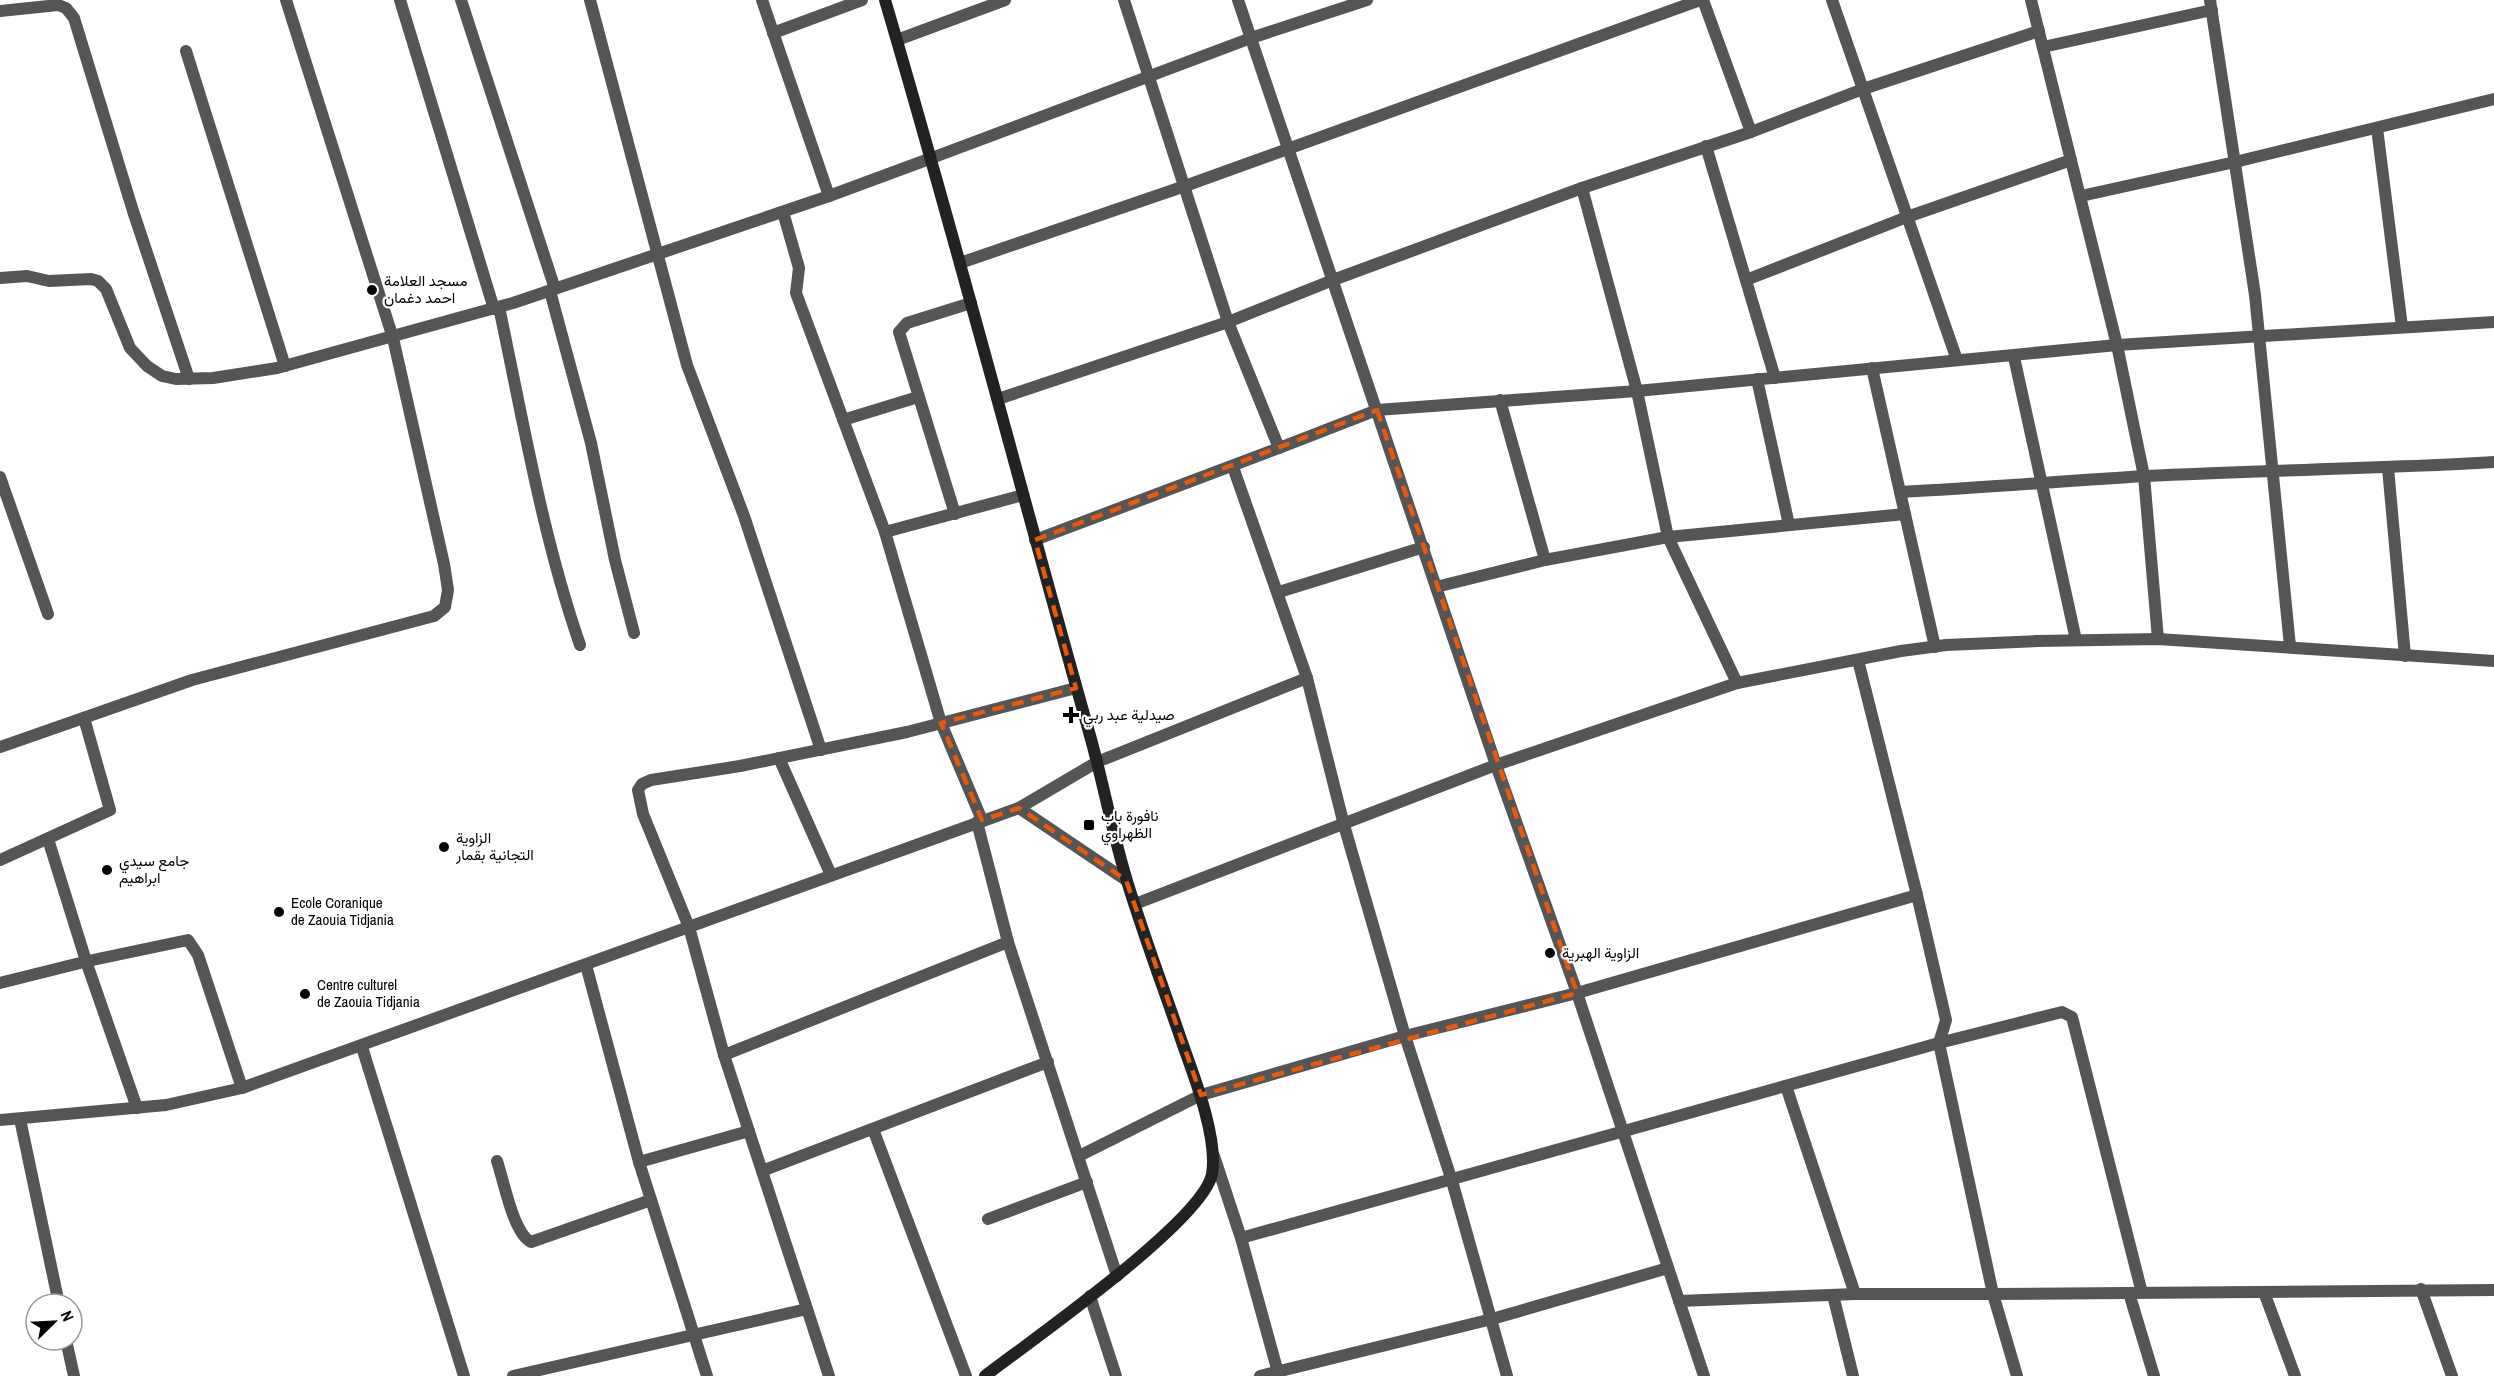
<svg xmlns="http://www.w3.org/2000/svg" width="2494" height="1376" font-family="'Archivo Narrow',Vazirmatn,sans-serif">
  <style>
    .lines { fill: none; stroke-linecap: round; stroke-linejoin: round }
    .minor { stroke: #555; stroke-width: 12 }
    .tertiary { stroke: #555; stroke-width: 12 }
    .secondary { stroke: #222; stroke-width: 12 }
    .marked { fill: none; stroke: #e8590c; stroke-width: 4.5; stroke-dasharray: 12 8; stroke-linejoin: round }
    .poi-dot { fill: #000; stroke: #fff; stroke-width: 2 }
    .labels { text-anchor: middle; stroke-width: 4.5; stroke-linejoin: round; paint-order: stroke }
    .poi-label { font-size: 15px; fill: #000; stroke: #fff; text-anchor: start }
  </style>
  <rect width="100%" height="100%" fill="#fff"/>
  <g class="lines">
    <g class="minor">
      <polyline points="400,0 494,309"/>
      <polyline points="461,0 555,289"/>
      <polyline points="590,0 687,365 744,516 821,750"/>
      <polyline points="762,0 829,196"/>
      <polyline points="1124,0 1228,322 1279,448 1377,410 1637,391 2117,345 2494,322"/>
      <polyline points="1238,0 1496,765 1577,993 1704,1376"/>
      <polyline points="1832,0 1957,360"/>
      <polyline points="2031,0 2117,345 2144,476 2158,639"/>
      <polyline points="2210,0 2255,295 2290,646"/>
      <polyline points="0,11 58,5 66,8 74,18 133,211 189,379"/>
      <polyline points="773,33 862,0"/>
      <polyline points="897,40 1005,0"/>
      <polyline points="2043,47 2212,10"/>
      <polyline points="186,51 285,366"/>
      <polyline points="2377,128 2402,327"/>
      <polyline points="1751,132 1863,89 2039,31"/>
      <polyline points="1706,146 1775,378"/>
      <polyline points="929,159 1251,38 1367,0"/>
      <polyline points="1582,188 1751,132 1703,0"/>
      <polyline points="2081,196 2235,162 2494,99"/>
      <polyline points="783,212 799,268 796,293 885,532"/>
      <polyline points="960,263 1185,186 1700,0"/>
      <polyline points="1746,280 1907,217 2071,160"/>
      <polyline points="550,291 591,443 615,560 634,633"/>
      <path d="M499,307C523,420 542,535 580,645"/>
      <polyline points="2014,357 2076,640"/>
      <polyline points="1872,368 1935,647"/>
      <polyline points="1757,379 1789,525"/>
      <polyline points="998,399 1228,322 1333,280 1582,188 1637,391 1668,537 1737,683"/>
      <polyline points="1500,400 1545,560"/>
      <polyline points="843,420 918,397"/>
      <polyline points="1233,467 1307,678 1344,825 1405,1036 1452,1181 1507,1376"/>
      <polyline points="2388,468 2405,656"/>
      <polyline points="0,477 48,614"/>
      <path d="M1900,492C1982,488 2063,481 2145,476C2261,470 2378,469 2494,462"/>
      <polyline points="955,514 899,332 907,323 971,303"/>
      <polyline points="1035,540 1279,448"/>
      <polyline points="1436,587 1545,560 1668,537 1905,514"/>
      <polyline points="1279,592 1424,547"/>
      <polyline points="0,747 192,680 434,616 445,607 448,590 444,564 393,338 286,0"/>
      <polyline points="779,758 831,875"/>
      <polyline points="1019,808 1126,880"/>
      <polyline points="982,820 941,723 885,532 1023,495"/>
      <polyline points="977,822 1008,942 1117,1276"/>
      <polyline points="48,839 86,961 137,1108"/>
      <polyline points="0,860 110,810 84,718"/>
      <polyline points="586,965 639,1162 707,1376"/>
      <polyline points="0,983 88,961 188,940 198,955 242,1088"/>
      <polyline points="362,1047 464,1376"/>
      <polyline points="724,1055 1008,942"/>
      <polyline points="1786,1086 1855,1294"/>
      <polyline points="20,1119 59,1304"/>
      <polyline points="0,1120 166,1105 242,1088 1019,808 1097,762 1307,678"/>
      <polyline points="873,1129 966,1376"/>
      <polyline points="1079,1156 1201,1095 1405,1036 1577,993 1917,895 1858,660"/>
      <polyline points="1214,1156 1241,1238 1279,1376"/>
      <path d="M497,1161C504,1181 513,1233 531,1242L651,1200"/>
      <polyline points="639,1162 749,1131"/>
      <polyline points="762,1171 1048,1062"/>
      <polyline points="988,1219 1087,1182"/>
      <polyline points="1241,1238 1939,1043 1946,1020 1917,895"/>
      <polyline points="2421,1289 2452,1376"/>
      <polyline points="2264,1292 2295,1376"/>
      <polyline points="2129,1293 2154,1376"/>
      <polyline points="1833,1295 1853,1376"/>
      <polyline points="1090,1296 1116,1376"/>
      <polyline points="1679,1301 1855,1294 1993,1294 1939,1043 2062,1012 2072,1017 2142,1293"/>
      <polyline points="66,1340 74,1376"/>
      <polyline points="513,1376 807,1309"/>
      <polyline points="829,1376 724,1055 689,927 643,814 638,790 642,784 651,780 740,766 907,732 1076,688"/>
      <polyline points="1260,1376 1492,1319 1668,1268"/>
      <polyline points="2017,1376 1993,1294 2494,1290"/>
    </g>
    <g class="tertiary">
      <polyline points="0,278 27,276 49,281 91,279 98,281 106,289 130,348 147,366 162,376 176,379 213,378 277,368 513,303 829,196 929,159"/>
      <polyline points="1135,904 1496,765 1737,683 1901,651 1946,645 2037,641 2158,639 2494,661"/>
    </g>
    <path class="secondary" d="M885,0C957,243 1020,488 1089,732C1103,781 1112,832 1127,881C1144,937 1165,992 1184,1048C1196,1081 1218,1140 1212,1174C1203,1221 1029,1342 985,1376"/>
  </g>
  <path class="marked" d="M1377,410L1577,993L1201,1095L1126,880L1019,808L982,820L941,723L1076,688L1035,540Z"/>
  <g class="poi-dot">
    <circle cx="372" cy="290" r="6"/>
    <path d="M1068 706h6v6h6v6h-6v6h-6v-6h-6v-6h6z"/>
    <rect x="1083" y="819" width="12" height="12" rx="3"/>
    <circle cx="444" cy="847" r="6"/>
    <circle cx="107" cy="870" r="6"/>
    <circle cx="279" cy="912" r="6"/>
    <circle cx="1550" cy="953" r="6"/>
    <circle cx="305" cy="994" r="6"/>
  </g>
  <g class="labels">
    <g class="poi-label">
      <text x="384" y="286">مسجد العلامة<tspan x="384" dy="17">احمد دغمان</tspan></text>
      <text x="1083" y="720">صيدلية عبد ربي</text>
      <text x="1101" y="821">نافورة باب<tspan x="1101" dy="17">الظهراوي</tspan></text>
      <text x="456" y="843">الزاوية<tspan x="456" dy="17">التجانية بقمار</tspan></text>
      <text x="119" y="866">جامع سيدي<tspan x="119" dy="17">ابراهيم</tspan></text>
      <text x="291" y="908">Ecole Coranique<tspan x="291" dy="17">de Zaouia Tidjania</tspan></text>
      <text x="1562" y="958">الزاوية الهبرية</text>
      <text x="317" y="990">Centre culturel<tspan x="317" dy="17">de Zaouia Tidjania</tspan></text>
    </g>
  </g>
  <g transform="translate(54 1322) rotate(66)"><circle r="28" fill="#ffffff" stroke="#999999" stroke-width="1.5"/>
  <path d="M0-4.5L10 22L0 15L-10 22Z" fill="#000000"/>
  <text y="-9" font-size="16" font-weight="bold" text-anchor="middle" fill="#000000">N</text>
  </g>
</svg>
